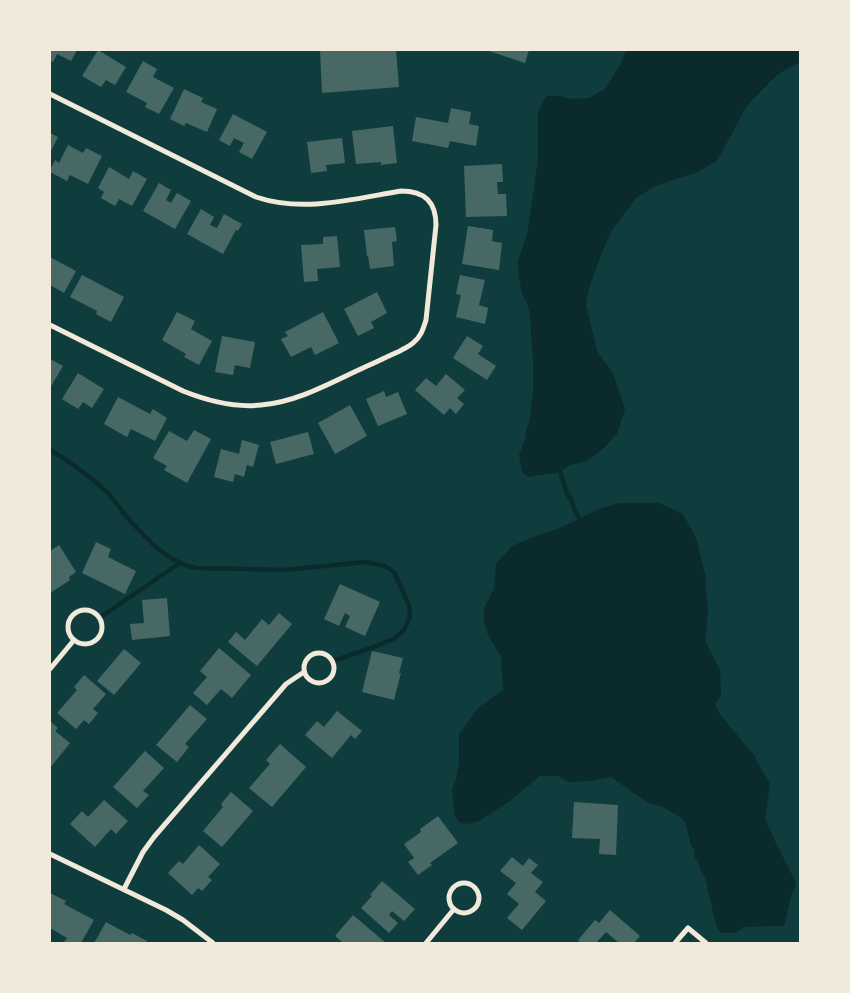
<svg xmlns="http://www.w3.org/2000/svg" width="850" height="993" font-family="'Fira Sans',sans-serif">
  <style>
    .water { fill: #0a2a2b }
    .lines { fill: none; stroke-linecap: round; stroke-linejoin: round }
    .stream { stroke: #0a2a2b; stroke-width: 4.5 }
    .building { fill: #486865 }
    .minor { stroke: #f1e9da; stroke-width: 5 }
  </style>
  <rect width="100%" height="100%" fill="#0f3d3e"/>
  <g class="water">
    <polygon points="626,50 800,50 800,62 778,74 750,102 744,111 722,152 716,161 698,172 655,186 636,198 612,230 601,255 589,288 586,304 597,351 613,373 625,409 617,434 601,451 584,462 570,465 560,472 528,477 522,472 519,455 526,437 526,431 529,422 533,393 533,360 530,314 526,300 523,296 519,279 518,261 527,234 532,201 538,159 538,112 542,103 547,96 559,96 573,99 589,98 605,89 620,65"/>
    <path d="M619,503H659L683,514L696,538L705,574L708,611L705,641L720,670L721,695L715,705L722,717L755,756L756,760L770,783L765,819L775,841L796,883L791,897L784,926L744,927C737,934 731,933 721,933L717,929L705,878L700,869L699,863L695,858L694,849L691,846L686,825L683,819L663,807L647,802L611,777L589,781L569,782L558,776H540L510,801L479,821L467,824L460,823L455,816L452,789L456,779L459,761V734L479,707L503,690L501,657L487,633L484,620V608L494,589L496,564L512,546L538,535L560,528L599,509Z"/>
  </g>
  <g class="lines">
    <g class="stream">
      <path d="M50,450C71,462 91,477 109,494C115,501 120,509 126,516C145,537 167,563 196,568L284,570L366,562L385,566L394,572L409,605L410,617L404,630L395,638L374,647L333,661"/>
      <polyline points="557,470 560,472 567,493 572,501 574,509 579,518 580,524"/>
      <polyline points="99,618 180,563"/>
    </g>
  </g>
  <g class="building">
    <polygon points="50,50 77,50 71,61 57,54 53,62 50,61"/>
    <polygon points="98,50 126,67 115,85 106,80 101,87 82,76"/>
    <polygon points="320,50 396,50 399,87 322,93"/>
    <polygon points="486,50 529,50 525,63"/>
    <polygon points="143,61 157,69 153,77 174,88 159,114 145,107 147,103 126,92"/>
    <polygon points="184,89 203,98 201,102 217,109 207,132 186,123 184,126 170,119"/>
    <polygon points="451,108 471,112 469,124 479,126 476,146 450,141 448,148 412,141 416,117 448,123"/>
    <polygon points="233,114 267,132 252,159 239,152 244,143 234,138 230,146 219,140"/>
    <polygon points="393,126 397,163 381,165 381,162 356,164 352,131"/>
    <polygon points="50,133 58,137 50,153"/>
    <polygon points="342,138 345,163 326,165 327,171 311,173 307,142"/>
    <polygon points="68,145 83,153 86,148 102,156 88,184 70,175 67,181 50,172 50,170 55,160 59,163"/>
    <polygon points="502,164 503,182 497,182 498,194 506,194 507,216 466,217 464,166"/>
    <polygon points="109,167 129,179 133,171 147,179 132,206 119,199 115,206 101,198 104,192 98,188"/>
    <polygon points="159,183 171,190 166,200 171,203 177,193 191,201 175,229 143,211"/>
    <polygon points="201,209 214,217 210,225 217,228 224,214 242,224 238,231 236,230 223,254 187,234"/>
    <polygon points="468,226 493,230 492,241 502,243 499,270 462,264"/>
    <polygon points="395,227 397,241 392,242 394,266 370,269 368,256 367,256 364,230"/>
    <polygon points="337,236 340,267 317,269 318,281 304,282 301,245 323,244 323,237"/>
    <polygon points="50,257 76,271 64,293 50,285"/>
    <polygon points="82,275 124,297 111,322 96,314 97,311 70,297"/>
    <polygon points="460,275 485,280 479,305 488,308 485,324 456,317 461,295 456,294"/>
    <polygon points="377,292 387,313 371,322 374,328 358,336 344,309"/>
    <polygon points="177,312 195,321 191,329 212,341 199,365 184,357 186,354 162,340"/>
    <polygon points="323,312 339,343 315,355 311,347 291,357 281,339 288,336 285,332"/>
    <polygon points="222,336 255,342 250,368 235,365 233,375 215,372"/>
    <polygon points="467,336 483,346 478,354 496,366 487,380 453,358"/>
    <polygon points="50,359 63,366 50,388"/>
    <polygon points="78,373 104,389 92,408 83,402 78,409 62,399"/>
    <polygon points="446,374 465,390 457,398 464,404 456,414 450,408 444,415 415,390 426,378 436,386"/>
    <polygon points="384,391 386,397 398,392 407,414 378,426 366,399"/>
    <polygon points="118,397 150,414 153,409 167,418 155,441 131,429 127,437 104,424"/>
    <polygon points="350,405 367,436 335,454 318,423"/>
    <polygon points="194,430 211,439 187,483 164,470 167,466 153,458 169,431 187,441"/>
    <polygon points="308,432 314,454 276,464 270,442"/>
    <polygon points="242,440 259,445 253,467 247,465 244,477 235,474 233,482 214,477 221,449 239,454"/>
    <polygon points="96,542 111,549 108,557 136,571 125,594 82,573"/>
    <polygon points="59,545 76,572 69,577 70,580 50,593 50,551"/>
    <polygon points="340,584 380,602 365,636 345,627 350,616 345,613 339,626 324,619"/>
    <polygon points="167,598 170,636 132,640 130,624 144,623 142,600"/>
    <polygon points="279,613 292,624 257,666 228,642 236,632 245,640 262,619 269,625"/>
    <polygon points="219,648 251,675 232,698 221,689 207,705 193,693 207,677 200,671"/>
    <polygon points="124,649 141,663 114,695 97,681"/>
    <polygon points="372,651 403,658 399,673 401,673 394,700 362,692"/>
    <polygon points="84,675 106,694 93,709 98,713 89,724 84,720 76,729 57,713 77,690 74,687"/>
    <polygon points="190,705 207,719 185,744 189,747 177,762 156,745"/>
    <polygon points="337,711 362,731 355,739 351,735 332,758 305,735 317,721 324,727"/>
    <polygon points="50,721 58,728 55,731 70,743 50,768"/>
    <polygon points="280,744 306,767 272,807 249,788 270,764 266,760"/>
    <polygon points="145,751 164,768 143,791 149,795 137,808 113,787"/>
    <polygon points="231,792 253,811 222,847 203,831 223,807 221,804"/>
    <polygon points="104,800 128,821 116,834 111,829 95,847 70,824 82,811 88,817"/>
    <polygon points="574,802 618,805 616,855 599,854 600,839 572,838"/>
    <polygon points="438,816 458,843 430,863 432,865 418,875 408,862 414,858 404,844 421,832 420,829"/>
    <polygon points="199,845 220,864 208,877 212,880 202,891 198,888 192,895 168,873 179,861 183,864"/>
    <polygon points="512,857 523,866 529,858 538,865 531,873 543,882 535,892 546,901 522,930 507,918 519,904 507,894 516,883 500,871"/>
    <polygon points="382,881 415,909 404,921 392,911 389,915 398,923 389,933 361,908 372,896 370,895"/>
    <polygon points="50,893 66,901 64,904 94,920 81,943 67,943 64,942 67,938 50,928"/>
    <polygon points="610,910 640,936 634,943 619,943 606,932 596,943 581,943 578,940 595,920 599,923"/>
    <polygon points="353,915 386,943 343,943 335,936"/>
    <polygon points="106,922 130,935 132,933 147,941 146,943 94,943"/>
  </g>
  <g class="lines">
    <g class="minor">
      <path d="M50,94L256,197C303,213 353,199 401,191C425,191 436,202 436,225L426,320C423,329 421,337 413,343C409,347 404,348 400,351C388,356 377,362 365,367C332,382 298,402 261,405C234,408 208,401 183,391L50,325"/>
      <circle cx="85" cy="627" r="17"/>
      <circle cx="319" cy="668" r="15"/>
      <polyline points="50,669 74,640"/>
      <polyline points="50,854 166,910 183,920 213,943"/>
      <circle cx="464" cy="898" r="15"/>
      <polyline points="124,889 143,852 154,837 286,684 304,672"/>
      <polyline points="426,943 454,909"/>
      <polyline points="675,943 688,928 706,943"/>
    </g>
  </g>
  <rect width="850" height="993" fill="none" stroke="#f1e9da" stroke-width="102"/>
</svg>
